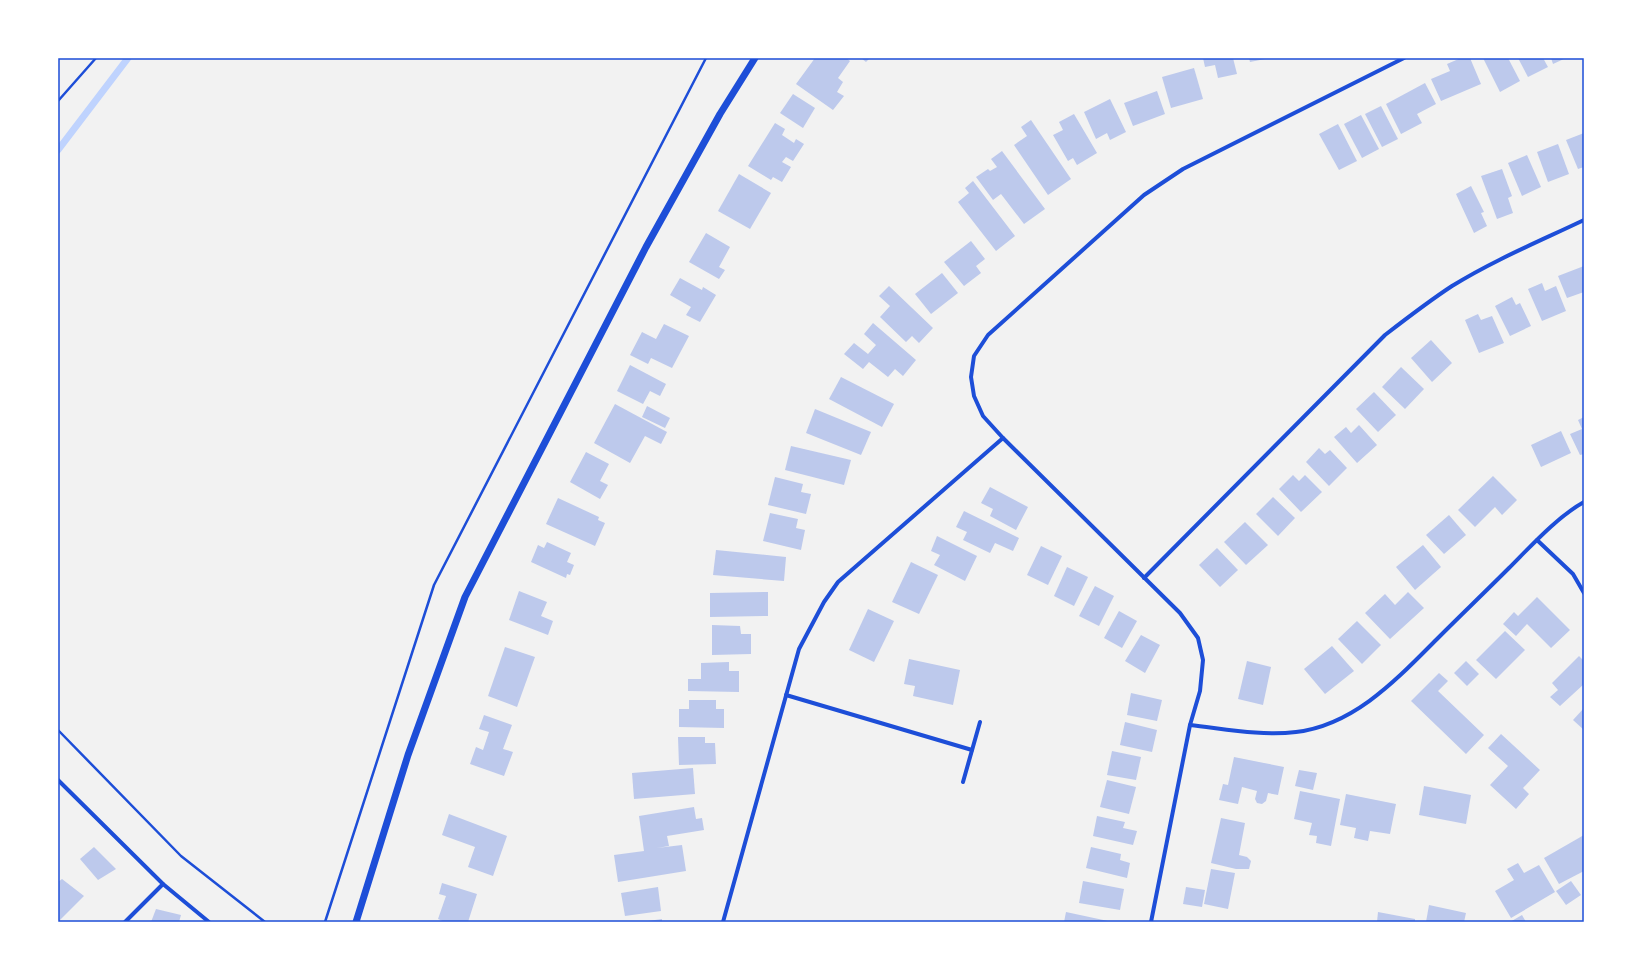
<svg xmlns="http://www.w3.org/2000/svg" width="1642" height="980" font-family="Ubuntu,sans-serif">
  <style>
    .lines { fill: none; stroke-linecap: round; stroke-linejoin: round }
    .stream { stroke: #bfd3fe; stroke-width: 7 }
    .building { fill: #bdc9ec }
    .path { stroke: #1d4ed8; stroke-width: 2.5 }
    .minor { stroke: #1d4ed8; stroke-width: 4 }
    .tertiary { stroke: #1d4ed8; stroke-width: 7 }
    .neatline { fill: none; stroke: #1d4ed8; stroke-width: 1.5 }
  </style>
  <rect width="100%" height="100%" fill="#f2f2f2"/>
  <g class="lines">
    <polyline class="stream" points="58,150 128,58"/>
  </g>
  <g class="building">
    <polygon points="815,58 846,58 850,61 838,78 843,82 837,92 844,96 833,110 796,84"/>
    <polygon points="861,58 870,58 866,62"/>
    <polygon points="1203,58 1233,58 1237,74 1218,78 1215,65 1205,67"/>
    <polygon points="1249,58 1265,58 1265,59 1250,62"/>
    <polygon points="1461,58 1470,58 1481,84 1441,101 1431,79 1450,71 1447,64"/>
    <polygon points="1483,58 1508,58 1520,81 1500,92"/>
    <polygon points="1518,58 1543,58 1548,67 1528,77"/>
    <polygon points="1551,58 1566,58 1553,64"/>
    <polygon points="1194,68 1203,99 1171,108 1162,77"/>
    <polygon points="1425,83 1436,104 1417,114 1422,123 1401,134 1386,104"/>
    <polygon points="1157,91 1165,114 1133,126 1124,103"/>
    <polygon points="793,94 815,108 803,128 780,113"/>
    <polygon points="1110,99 1126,132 1110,140 1107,133 1096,139 1084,112"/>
    <polygon points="1381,106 1398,139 1382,147 1365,114"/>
    <polygon points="1074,114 1097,153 1077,165 1073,158 1068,161 1053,135 1063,130 1059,122"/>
    <polygon points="1361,115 1379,149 1362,158 1344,124"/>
    <polygon points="1031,120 1071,179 1048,195 1014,145 1027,136 1021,127"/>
    <polygon points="775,123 785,129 782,135 794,143 796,139 804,144 793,161 786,157 782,162 791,167 782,182 773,177 771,180 748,166"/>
    <polygon points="1338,124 1357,161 1339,170 1319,134"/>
    <polygon points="1584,133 1584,167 1578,169 1566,140"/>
    <polygon points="1558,144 1569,174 1548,182 1537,152"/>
    <polygon points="1002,151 1045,209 1024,224 1001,194 993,200 976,177 988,169 990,171 997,167 991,159"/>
    <polygon points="1527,155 1541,187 1522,196 1508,163"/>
    <polygon points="1502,169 1512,196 1508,198 1513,213 1497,219 1481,176"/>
    <polygon points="739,174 771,193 750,229 718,211"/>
    <polygon points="973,181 1015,236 996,251 958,202 969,193 965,188"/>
    <polygon points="1471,186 1484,212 1481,213 1487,226 1474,233 1456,194"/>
    <polygon points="706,233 730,247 719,267 725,270 719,279 689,262"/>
    <polygon points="971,241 985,259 976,266 981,273 964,286 944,262"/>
    <polygon points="1584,266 1584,292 1567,298 1558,276"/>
    <polygon points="942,273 958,293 931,314 915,294"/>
    <polygon points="680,278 702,290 703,287 716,295 700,322 686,315 691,307 670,295"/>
    <polygon points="1542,283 1545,291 1556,286 1566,311 1542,321 1528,289"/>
    <polygon points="889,286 933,328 919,343 912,336 906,342 880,317 890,306 879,296"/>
    <polygon points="1512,297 1516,305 1520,303 1531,326 1510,336 1495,306"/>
    <polygon points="1478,314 1481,320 1492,316 1504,343 1479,353 1465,320"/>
    <polygon points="873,323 916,360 903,376 895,369 888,377 869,362 863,369 844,354 854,343 868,354 876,345 864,334"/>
    <polygon points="664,324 689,336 672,368 651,358 648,364 630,355 642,332 656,339"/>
    <polygon points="1431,340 1452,363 1432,382 1411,358"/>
    <polygon points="630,365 666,384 660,396 650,391 643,404 617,391"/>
    <polygon points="1401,367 1424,389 1405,409 1382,387"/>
    <polygon points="841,377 894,404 882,427 829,399"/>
    <polygon points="1374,392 1396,415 1378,432 1356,409"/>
    <polygon points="615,404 667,432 661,444 645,436 630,463 594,443"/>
    <polygon points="647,406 670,418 665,428 642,417"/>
    <polygon points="815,409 871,432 861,455 806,433"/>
    <polygon points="1584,417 1584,454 1580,455 1570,434 1582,429 1578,420"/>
    <polygon points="1359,425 1377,445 1357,463 1334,437 1346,427 1351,433"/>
    <polygon points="1561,431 1571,453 1541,467 1531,445"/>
    <polygon points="791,446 851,460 844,485 785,470"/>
    <polygon points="1319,448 1325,454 1330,450 1347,468 1329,486 1306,462"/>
    <polygon points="586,452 609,464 600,481 608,485 600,499 570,482"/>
    <polygon points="1293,475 1299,481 1305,475 1322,492 1301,512 1279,489"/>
    <polygon points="1493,476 1517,500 1502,515 1495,507 1475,527 1458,510"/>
    <polygon points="775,477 803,484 801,492 811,494 806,514 768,505"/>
    <polygon points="990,487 1028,507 1016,530 990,516 993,509 981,503"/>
    <polygon points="1273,497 1295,518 1278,536 1256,514"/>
    <polygon points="558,498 599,517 598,520 605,523 595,546 546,524"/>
    <polygon points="964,511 1019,538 1013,551 995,543 990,553 963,540 967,532 956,527"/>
    <polygon points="770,513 798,519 796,528 805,530 801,550 763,541"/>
    <polygon points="1449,515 1466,535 1444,554 1426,535"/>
    <polygon points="1245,522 1268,545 1246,565 1224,542"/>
    <polygon points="937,536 977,556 965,581 934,565 940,555 931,551"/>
    <polygon points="547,542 571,553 567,562 574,565 570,575 567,574 566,578 531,562 538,545 544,548"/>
    <polygon points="1423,545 1441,567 1415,590 1396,567"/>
    <polygon points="1041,546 1062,556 1048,585 1027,575"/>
    <polygon points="1217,548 1238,570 1220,587 1199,565"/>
    <polygon points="716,550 786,557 784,581 713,575"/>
    <polygon points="911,562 938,575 919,614 892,602"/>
    <polygon points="1067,567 1088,577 1074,606 1054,596"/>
    <polygon points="1095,586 1114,596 1099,626 1079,616"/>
    <polygon points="519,591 547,602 541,616 553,621 548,635 509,620"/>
    <polygon points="768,592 768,616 710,617 710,593"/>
    <polygon points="1408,592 1424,608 1390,639 1365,613 1385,594 1395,605"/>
    <polygon points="1537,597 1570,630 1551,648 1527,624 1516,636 1503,624 1514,612 1518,616"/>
    <polygon points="868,609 894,621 874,662 849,650"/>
    <polygon points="1119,611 1137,621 1122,648 1104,638"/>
    <polygon points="1357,621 1381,645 1362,664 1338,639"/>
    <polygon points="712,625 740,626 741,634 751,634 751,654 712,655"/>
    <polygon points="1505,631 1525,650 1496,679 1476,660"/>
    <polygon points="1141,635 1160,645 1145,673 1125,661"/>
    <polygon points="1332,646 1354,671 1325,694 1304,669"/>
    <polygon points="505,647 535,657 517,707 488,696"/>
    <polygon points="1579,656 1584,661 1584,684 1560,706 1550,697 1558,690 1552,683"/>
    <polygon points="909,659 960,670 953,705 913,696 915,686 904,684"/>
    <polygon points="1247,661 1271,667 1263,705 1238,699"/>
    <polygon points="1466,661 1479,674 1467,686 1454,673"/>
    <polygon points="729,662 729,671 739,671 739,692 688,691 688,679 701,679 701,663"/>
    <polygon points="1439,673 1448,681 1438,691 1484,735 1466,754 1411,701"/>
    <polygon points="1131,693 1162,700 1157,721 1127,715"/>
    <polygon points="689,700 716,700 716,709 724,709 724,728 679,727 679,709 689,709"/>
    <polygon points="1584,708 1584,730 1573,720"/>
    <polygon points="484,715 512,725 503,749 513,752 504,776 470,764 476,747 483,750 489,732 479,729"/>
    <polygon points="1125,722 1157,730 1152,752 1120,745"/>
    <polygon points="1501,734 1540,770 1523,788 1529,794 1516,809 1490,785 1508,766 1488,748"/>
    <polygon points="678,737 705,737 705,743 715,743 716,764 679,765"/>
    <polygon points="1112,751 1141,757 1136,780 1107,775"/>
    <polygon points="1234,757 1284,767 1278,795 1268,793 1266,801 1262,804 1257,803 1255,799 1257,791 1242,787 1238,804 1219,800 1223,784 1228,785"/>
    <polygon points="693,768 695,794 634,799 632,773"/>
    <polygon points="1299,770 1317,773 1313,790 1295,786"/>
    <polygon points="1107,780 1136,787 1129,814 1100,807"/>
    <polygon points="1424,786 1471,795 1466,824 1419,815"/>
    <polygon points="1300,791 1340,799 1331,846 1316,843 1317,836 1309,835 1312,823 1294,819"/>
    <polygon points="1346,794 1396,804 1390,834 1370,831 1368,841 1354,838 1356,828 1340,825"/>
    <polygon points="694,807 696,819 702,818 704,830 667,836 669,846 657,848 682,845 686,871 618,882 614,855 644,851 639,816"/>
    <polygon points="449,814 507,836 493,876 468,867 475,847 442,835"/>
    <polygon points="1097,816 1125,822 1123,828 1137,831 1133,845 1093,836"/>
    <polygon points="1221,818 1245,823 1239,855 1247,857 1251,861 1249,869 1236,869 1211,863"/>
    <polygon points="1584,835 1584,871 1559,884 1544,858"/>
    <polygon points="94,847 116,869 98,880 80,859"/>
    <polygon points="1091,847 1121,854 1120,860 1130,863 1127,878 1086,868"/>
    <polygon points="1518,863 1524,873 1539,865 1555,892 1511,918 1495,891 1514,880 1507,869"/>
    <polygon points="1211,869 1235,873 1228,909 1204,904"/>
    <polygon points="62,879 84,896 58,922 58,882"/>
    <polygon points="1083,881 1124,889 1120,910 1079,903"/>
    <polygon points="1571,881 1581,895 1566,905 1556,891"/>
    <polygon points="442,883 477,894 468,922 445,922 438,919 446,896 439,894"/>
    <polygon points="658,887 661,911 625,916 621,893"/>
    <polygon points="1186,887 1205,890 1202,907 1183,904"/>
    <polygon points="1429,905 1466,913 1464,922 1426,922"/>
    <polygon points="156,909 181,915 179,922 151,922"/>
    <polygon points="1066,912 1108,921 1108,922 1064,922"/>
    <polygon points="1378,912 1415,919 1415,922 1377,922"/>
    <polygon points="1522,915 1526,922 1510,922"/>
    <polygon points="662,919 662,922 648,922 648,921"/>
  </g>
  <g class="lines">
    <g class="path">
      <polyline points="58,101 96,58"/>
      <polyline points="58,730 181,856 265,922"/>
      <polyline points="325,922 434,585 706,58"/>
    </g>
    <g class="minor">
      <polyline points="1537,540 1573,574 1584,593"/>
      <path d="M1144,578L1385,335C1407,318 1429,301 1452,286C1494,260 1540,241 1584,220"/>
      <polyline points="786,695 972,750"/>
      <path d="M1190,725C1226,729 1261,736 1296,732C1355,725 1398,678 1438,638C1461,615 1485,592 1509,568C1531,546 1557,517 1584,502"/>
      <polyline points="58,780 163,884 209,922"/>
      <polyline points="963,782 980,722"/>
      <polyline points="125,922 163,884"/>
      <polyline points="723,922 799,649 824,602 838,582 1003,438"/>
      <polyline points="1151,922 1190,725 1200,691 1203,660 1198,638 1180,613 1003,438 983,416 974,396 971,377 974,356 988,335 1144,195 1183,169 1404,58"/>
    </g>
    <polyline class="tertiary" points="356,922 408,755 465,597 646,247 720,114 755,58"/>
  </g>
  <rect width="1642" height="980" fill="none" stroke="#ffffff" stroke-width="118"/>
  <rect x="59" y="59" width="1524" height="862" class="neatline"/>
</svg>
